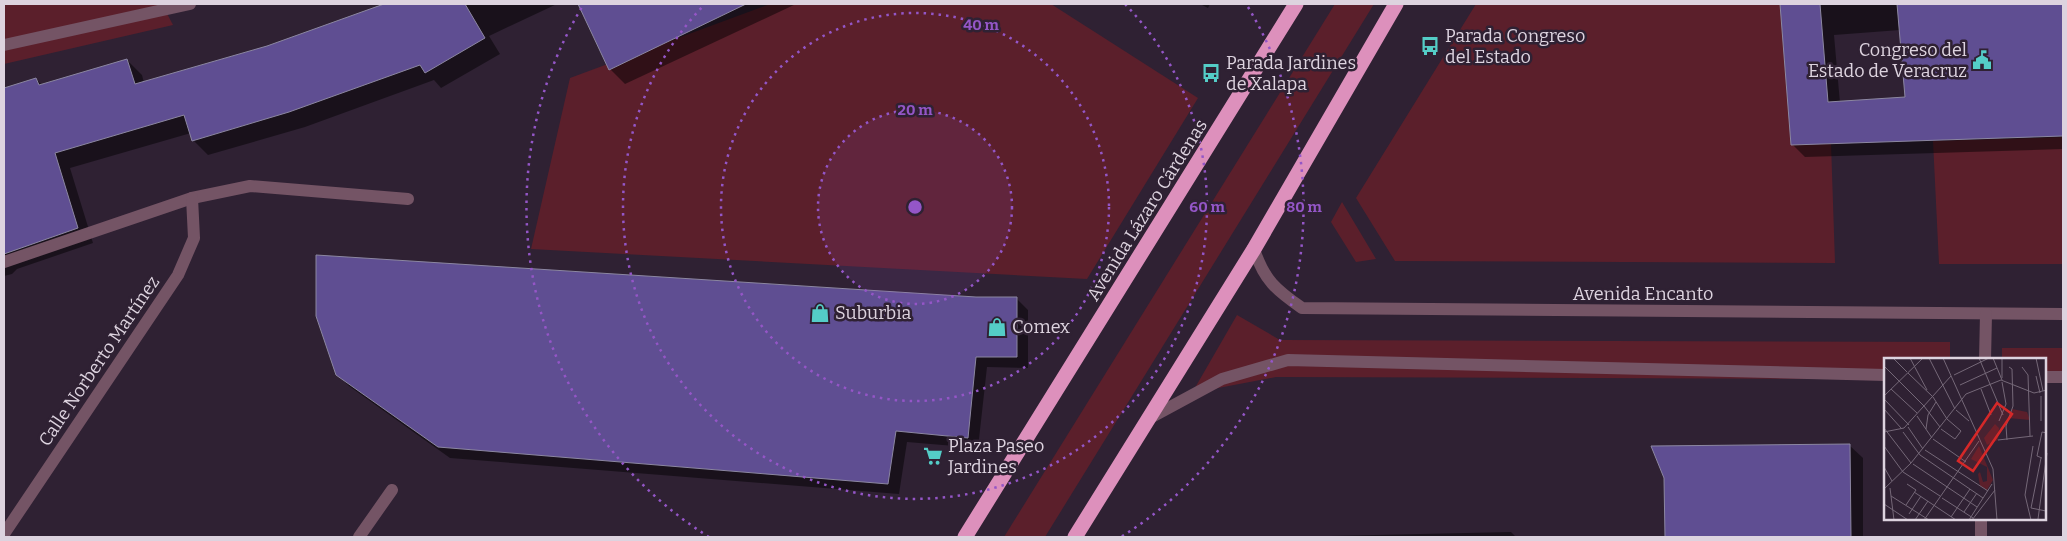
<svg xmlns="http://www.w3.org/2000/svg" width="2067" height="541" font-family="Bitter,serif">
  <style>
    .green { fill: #5b1f2b }
    .shadow { fill: #0007; fill-rule: evenodd }
    .building { fill: #5f4e92; stroke: #8c87a1 }
    .lines { fill: none; stroke-linecap: round; stroke-linejoin: round }
    .minor { stroke: #745465; stroke-width: 12 }
    .highway { stroke: #dd90bc; stroke-width: 15 }
    .ring { fill: none; stroke: #9456c7; stroke-width: 2.5; stroke-dasharray: 2.5 5 }
    .labels { text-anchor: middle; stroke-width: 5; stroke-linejoin: round; paint-order: stroke }
    .poi-label { font-size: 18px; fill: #ddd3df; stroke: #2f2133; text-anchor: start }
    .street-label { font-size: 18px; fill: #ddd3df; stroke: #2f2133 }
    .inset-road { fill: none; stroke: #756878; stroke-width: 1 }
    .view { fill: #d62828; fill-opacity: 0.15; stroke: #d62828; stroke-width: 2.5 }
    .inset-edge { fill: none; stroke: #ddd3df; stroke-width: 2.5 }
    .centre { fill: #9456c7; stroke: #2f2133; stroke-width: 2.5 }
    .ring-label { font-size: 15px; text-anchor: middle; font-weight: bold; fill: #9456c7; stroke: #2f2133; stroke-width: 5; stroke-linejoin: round; paint-order: stroke }
  </style>
  <rect width="100%" height="100%" fill="#2f2133"/>
  <g class="green">
    <polygon points="4,4 162,4 173,25 4,64"/>
    <polygon points="770,4 1051,4 1198,98 1087,279 531,249 570,78"/>
    <polygon points="1335,4 1374,4 1045,537 1004,537"/>
    <polygon points="1476,4 1780,4 1791,144 1831,143 1835,263 1395,261 1356,198"/>
    <polygon points="2063,137 2063,264 1939,264 1933,141"/>
    <polygon points="1342,202 1376,259 1356,262 1331,222"/>
    <polygon points="1237,315 1280,340 1950,342 1950,360 1886,360 1886,379 1276,377 1192,393"/>
    <polygon points="2002,348 2063,348 2063,382 2046,382 2046,360 2002,360"/>
  </g>
  <g class="shadow">
    <polygon points="386,4 557,4 489,36 500,54 441,88 434,80 305,127 208,155 193,140 191,133 70,168 93,243 17,269 12,274 4,276 4,89 36,79 42,85 127,60 142,75 144,83 267,47"/>
    <polygon points="580,4 796,4 625,84 610,69"/>
    <polygon points="1200,4 1210,4 1208,8"/>
    <path d="M1782,4H2063V149L1805,157L1792,144ZM1900,30L1906,98L1840,103L1834,35Z"/>
    <polygon points="976,298 1017,299 1028,310 1028,368 987,367 978,448 907,442 899,494 450,458 349,386 337,374"/>
    <polygon points="1849,445 1863,458 1863,537 1666,537 1665,478"/>
    <polygon points="1511,532 1516,537 1284,537"/>
  </g>
  <g class="building">
    <polygon points="384,4 465,4 485,38 425,73 420,65 289,112 192,141 184,115 55,153 78,228 4,254 4,88 36,78 39,85 127,59 135,84 267,46"/>
    <polygon points="578,4 746,4 609,70"/>
    <polygon points="1780,4 1820,4 1828,102 1905,97 1897,4 2063,4 2063,136 1791,145"/>
    <polygon points="316,255 976,297 1017,297 1017,357 976,357 968,438 896,431 888,484 438,447 336,375 316,316"/>
    <polygon points="1850,444 1851,537 1665,537 1664,478 1651,446"/>
  </g>
  <g class="lines">
    <g class="minor">
      <polyline points="4,45 190,4"/>
      <path d="M1254,249C1264,280 1276,290 1302,308L2063,314"/>
      <polyline points="4,262 192,198 250,186 408,199"/>
      <polyline points="1985,360 1986,314"/>
      <polyline points="2046,377 2063,377"/>
      <polyline points="1148,419 1222,379 1288,360 1886,375"/>
      <polyline points="4,534 178,275 194,238 192,198"/>
      <polyline points="359,537 392,490"/>
      <polyline points="1981,537 1981,520"/>
    </g>
    <g class="highway">
      <polyline points="965,537 1296,4"/>
      <polyline points="1075,537 1254,249 1396,4"/>
    </g>
  </g>
  <circle cx="915" cy="207" r="97" fill="#9456c7" fill-opacity=".12"/>
  <g class="ring">
    <circle cx="915" cy="207" r="97"/>
    <circle cx="915" cy="207" r="194"/>
    <path d="M1125 4A292 292 0 1 1 705 4"/>
    <path d="M709 537A389 389 0 0 1 582 7M1248 7A389 389 0 0 1 1121 537"/>
  </g>
  <defs>
    <g id="bus-bare" transform="scale(1.5)"><path d="M-5-6H5V4H4V6H2V4H-2V6H-4V4H-5ZM-3.5-4V0h7V-4ZM-3.5 1.2v1.5H-2V1.2ZM2 1.2v1.5H3.5V1.2Z" fill="#54cdc7" stroke="#2f2133" stroke-width="2.5" paint-order="stroke"/></g>
    <g id="civic-bare" transform="scale(1.5)"><path d="M-.6-6.5H3V-4.5H.6V-3L4-1V1h2V6H-6V1h2V-1L-.6-3ZM-1.2 2.5V6h2.4V2.5Z" fill="#54cdc7" stroke="#2f2133" stroke-width="2.5" paint-order="stroke"/></g>
    <g id="shop-bare" transform="scale(1.5)"><path d="M-5-2.5h2.3a2.7 3.5 0 0 1 5.4 0H5L5.5 6h-11ZM-1.5-2.5h3a1.5 2.3 0 0 0-3 0Z" fill="#54cdc7" stroke="#2f2133" stroke-width="2.5" paint-order="stroke"/></g>
    <g id="supermarket-bare" transform="scale(1.5)"><path d="M-6-5.5h2.5l.6 2H6L4.5 2H-2.5L-4.4-4H-6ZM-1.5 3.2a1.3 1.3 0 1 0 .1 0ZM3 3.2a1.3 1.3 0 1 0 .1 0Z" fill="#54cdc7" stroke="#2f2133" stroke-width="2.5" paint-order="stroke"/></g>
  </defs>
  <g fill-rule="evenodd">
    <use href="#bus-bare" x="1430" y="46"/>
    <use href="#civic-bare" x="1982" y="60"/>
    <use href="#bus-bare" x="1211" y="73"/>
    <use href="#shop-bare" x="820" y="313"/>
    <use href="#shop-bare" x="997" y="327"/>
    <use href="#supermarket-bare" x="933" y="456"/>
  </g>
  <g class="labels">
    <g class="poi-label">
      <text x="1445" y="42">Parada Congreso<tspan x="1445" dy="21">del Estado</tspan></text>
      <text x="1967" y="56" text-anchor="end">Congreso del<tspan x="1967" dy="21">Estado de Veracruz</tspan></text>
      <text x="1226" y="69">Parada Jardines<tspan x="1226" dy="21">de Xalapa</tspan></text>
      <text x="835" y="319">Suburbia</text>
      <text x="1012" y="333">Comex</text>
      <text x="948" y="452">Plaza Paseo<tspan x="948" dy="21">Jardines</tspan></text>
    </g>
    <g class="street-label">
      <text transform="translate(1147 210) rotate(-58)" y="6">Avenida Lázaro Cárdenas</text>
      <text x="1643" y="300">Avenida Encanto</text>
      <text transform="translate(99 361) rotate(-56)" y="6">Calle Norberto Martínez</text>
    </g>
  </g>
  <g transform="translate(1884 358)">
    <rect width="162" height="162" fill="#2f2133"/>
    <path d="M128,51L143,54L146,62L124,60ZM111,66L115,70L114,82L103,87L100,80ZM95,88L109,122L103,132L96,128L94,116L96,114L99,124L103,123V109L87,101Z" fill="#5b1f2b"/>
    <path class="inset-road" d="M9,0L23,14M26,0L43,32M45,0L71,51M59,0L109,111L113,162M95,0L119,57M109,0L118,22M152,0L159,33M0,8L40,48L56,69M138,9L144,17L146,78M24,15L49,39L63,61L77,73L71,81L57,71M70,17L105,0M152,18L156,35M118,20V0M76,27L113,10M7,31L33,55M97,31L107,57M0,38L39,0M0,41L25,67M0,51L17,70M72,52L85,63M33,58L48,80M115,63L122,46L118,24M157,63V38M24,69L39,91M0,70L27,105M42,71L44,57L52,44M0,74L20,70L67,18M19,74L36,97L99,140M49,81L82,104M114,82L149,78M123,82L122,68L129,48L128,11L125,9M0,88L19,114L56,138M41,92L104,133M157,100L147,150L162,153M158,100L153,98L158,74L163,75M29,106L93,149M0,109L8,123M6,130L10,162M0,131L27,105L82,36L117,22L150,35L163,32M30,134L72,162M7,138L45,162M58,140L89,160M0,146L24,162M22,147L32,132L23,126M80,154L93,135M25,156L37,138M67,159L86,131M154,161L163,95M31,162L44,143M40,162L95,83M85,162L108,126M88,162L111,132M147,162L141,137L149,88"/>
    <path class="view" d="M113,45L128,56L89,113L74,103Z"/>
    <rect width="162" height="162" class="inset-edge"/>
  </g>
  <circle cx="915" cy="207" r="8" class="centre"/>
  <g class="ring-label">
    <text x="981" y="30">40 m</text>
    <text x="915" y="115">20 m</text>
    <text x="1207" y="212">60 m</text>
    <text x="1304" y="212">80 m</text>
  </g>
  <rect width="2067" height="541" fill="none" stroke="#ddd3df" stroke-width="10"/>
</svg>
